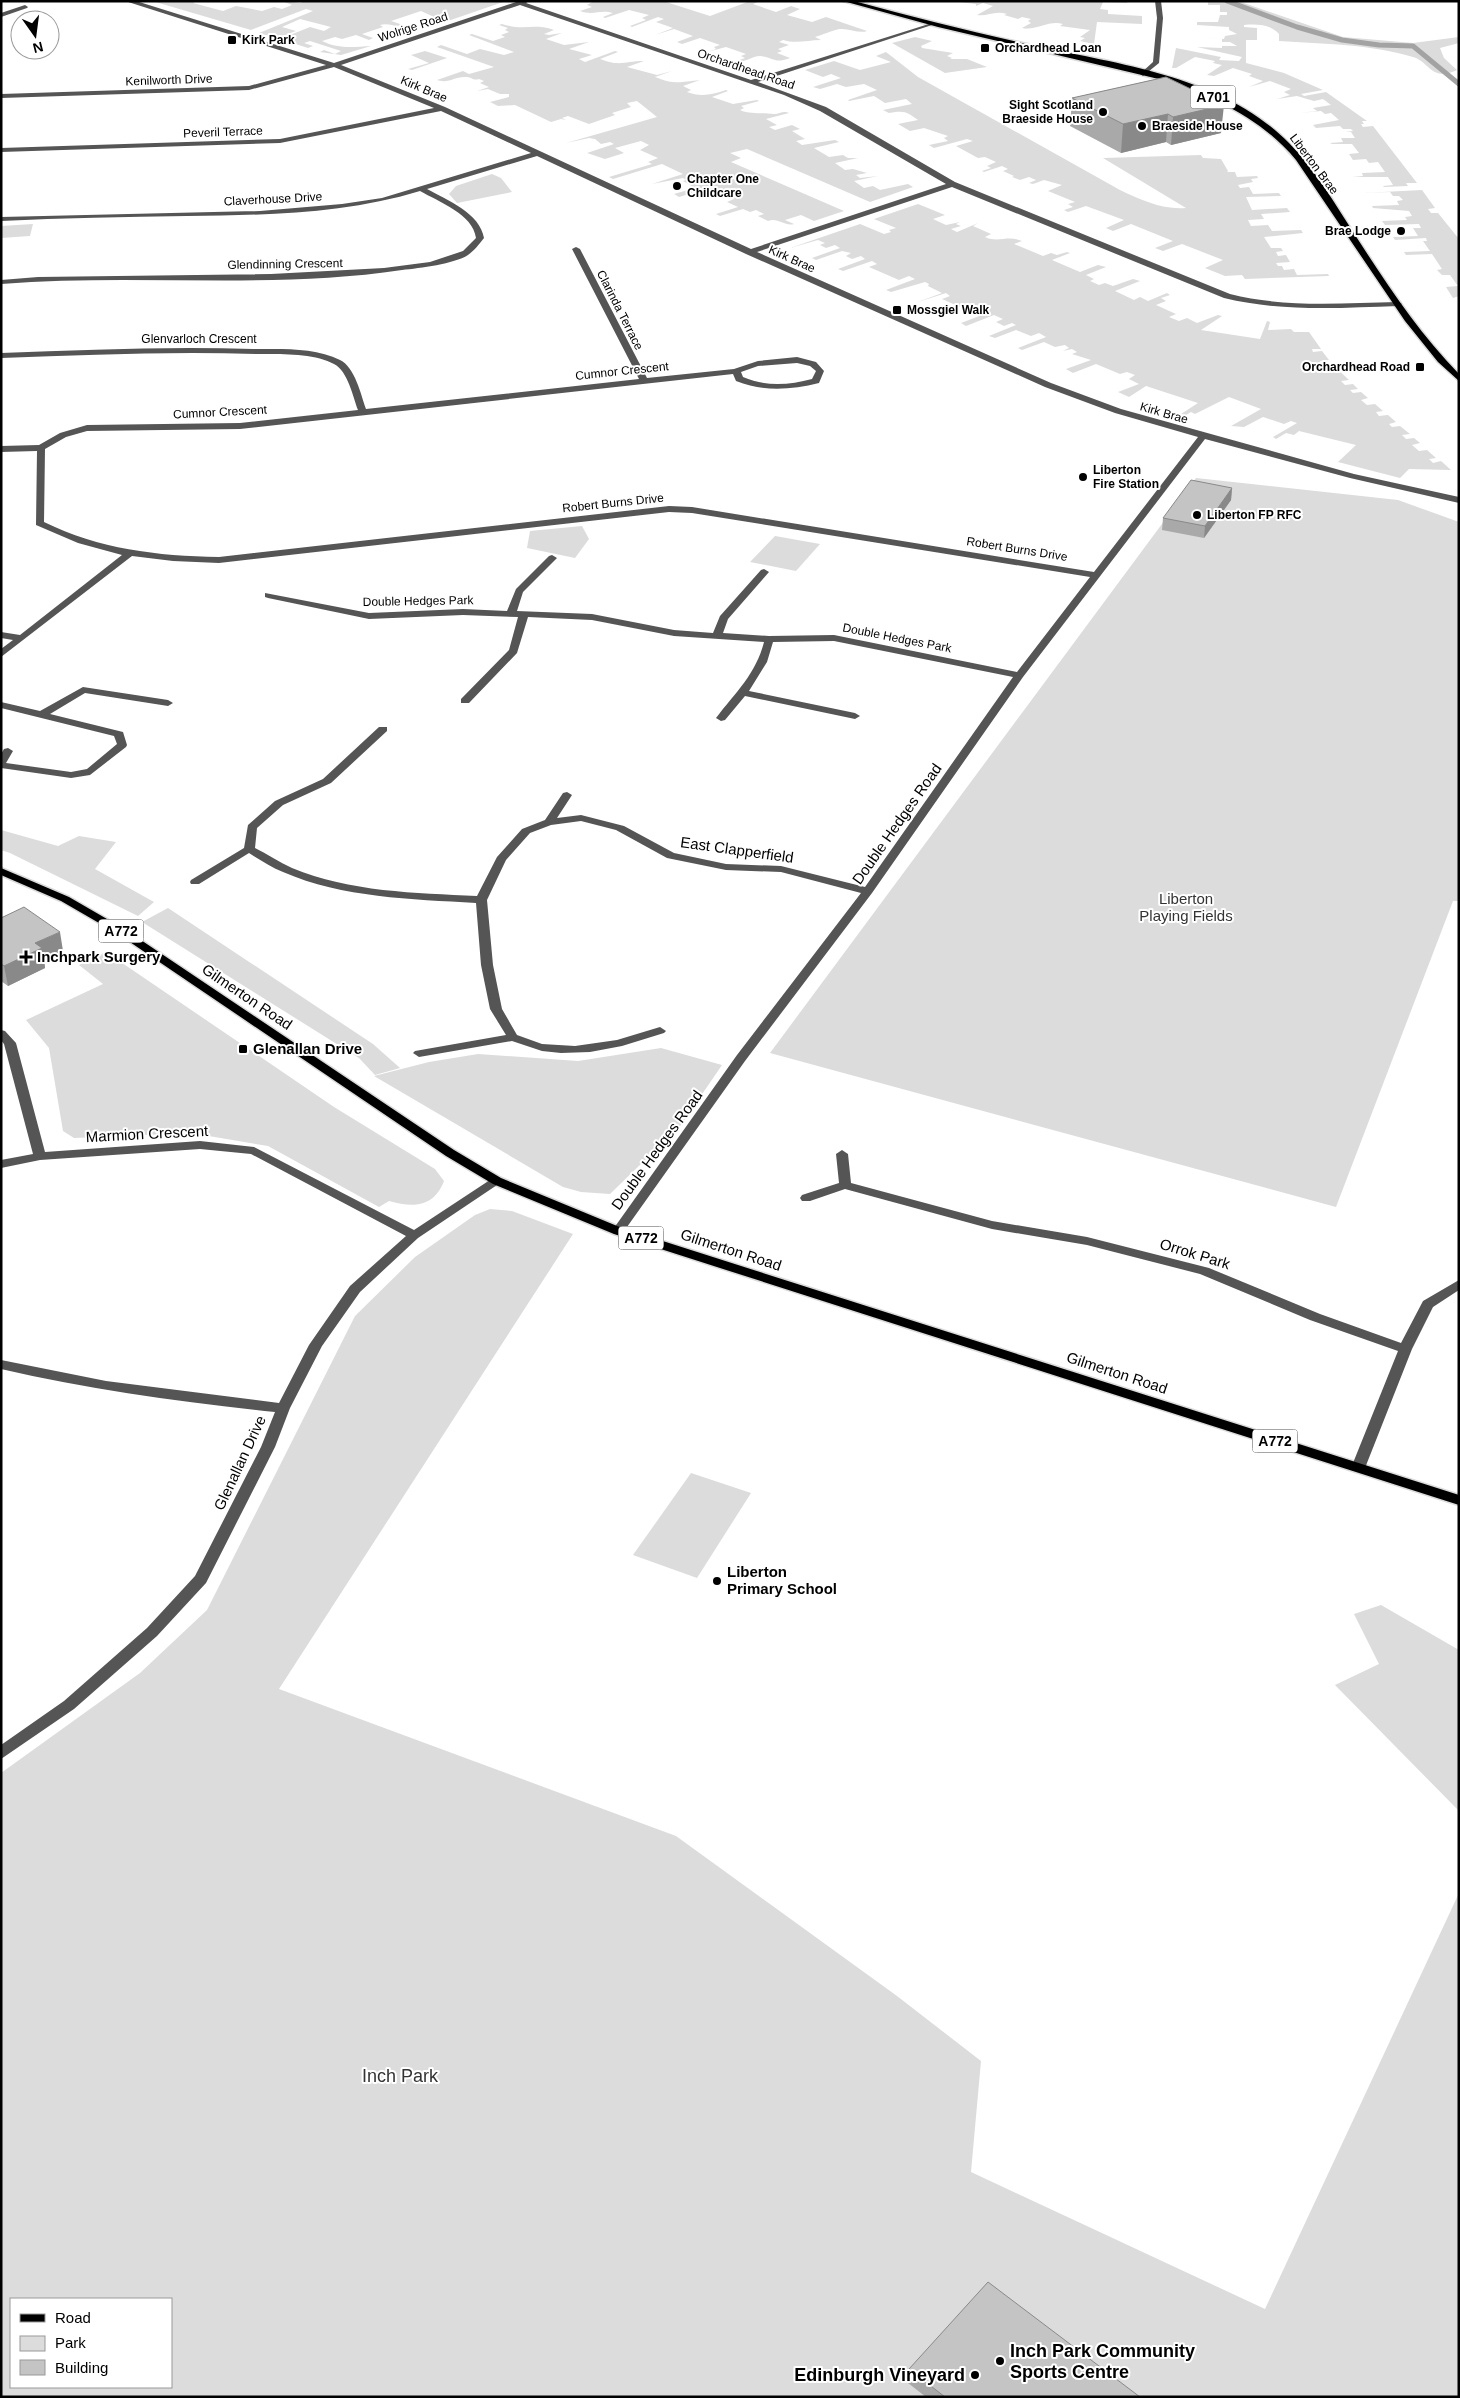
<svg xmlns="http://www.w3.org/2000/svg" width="1460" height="2398" font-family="Arial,sans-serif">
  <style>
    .green { fill: #dcdcdc; fill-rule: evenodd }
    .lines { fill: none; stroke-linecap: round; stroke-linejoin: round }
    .stream { stroke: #a3a3a3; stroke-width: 5 }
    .major-casing { stroke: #dbdbdb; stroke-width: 3 }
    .minor { fill: #555; fill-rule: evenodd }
    .major { fill: #000; fill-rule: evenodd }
    .wall { fill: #a9a9a9 }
    .shaded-wall { fill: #898989 }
    .building { fill: #c4c4c4; stroke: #898989 }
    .poi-dot { fill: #000; stroke: #fff; stroke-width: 2 }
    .labels { text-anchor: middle; stroke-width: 4; stroke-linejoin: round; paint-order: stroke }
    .far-street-label { font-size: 12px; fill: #000; stroke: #fff }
    .far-poi-label { font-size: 12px; font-weight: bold; fill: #000; stroke: #fff; text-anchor: start }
    .shield { fill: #fff; stroke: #4c4c4c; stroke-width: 1 }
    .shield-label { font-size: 14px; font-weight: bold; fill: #000 }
    .street-label { font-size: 15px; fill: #000; stroke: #fff }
    .park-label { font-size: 15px; fill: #333; stroke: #fff }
    .poi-label { font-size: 15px; font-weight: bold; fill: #000; stroke: #fff; text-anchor: start }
    .near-park-label { font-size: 18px; fill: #333; stroke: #fff }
    .near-poi-label { font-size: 18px; font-weight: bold; fill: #000; stroke: #fff; text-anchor: start }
  </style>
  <rect width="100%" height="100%" fill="#fff"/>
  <g class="green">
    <path d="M152,1H196L193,3L223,11L236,6L262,11L274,7L282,9L292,5L282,1L301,3L303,1H506L445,22L421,11L391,21L403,25C395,28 389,22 380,25L383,27L362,34L373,38L369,40L356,35L342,39L335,37L322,41C338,49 353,47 371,46L341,55L320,52L324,50L335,54L341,51L310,41L304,43L313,46L308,48L280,39L310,27L324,31L331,27L300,19L282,27L296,31L277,38L259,33L313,11L306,9L251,30Z"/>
    <path d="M594,1H663L710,16L750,1H760L753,4L776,12L791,6L800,9L787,15L812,22L826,17L867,31C859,34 849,28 840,29C832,30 823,35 815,37L821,40C808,40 796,44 783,40L779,42L789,45L778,49L782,51L777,53L790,58C774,64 775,58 760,56C752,56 745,63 737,61L745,58L741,56L746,54L726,47L707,52L716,49L714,47L720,45L700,38L682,44L677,42L693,36L674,29L655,35L673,28L656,22L664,19L658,17L632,27L630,26L646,20L642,18L649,15L629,10L605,18L603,17L613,13C600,9 594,16 580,11L592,7L587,5Z"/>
    <path d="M1208,1H1238L1343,37L1413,43L1459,37V43L1440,48L1444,58L1457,70C1431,82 1430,62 1413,57C1370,44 1324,44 1279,41V34C1271,24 1256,24 1244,25V27L1257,28V40H1246V63L1284,73L1323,90L1301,94L1304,96L1326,92L1367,121H1362L1364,124H1361L1363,127L1373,126L1417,183H1406L1408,186L1384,187L1383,186L1393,185L1388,177H1352L1363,176L1362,173L1385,172L1378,162L1369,163L1366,159L1353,160L1349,154L1359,153L1352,144H1332L1330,143L1343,142L1341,138H1355L1351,132H1345L1353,131L1351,129H1343L1340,126L1316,128L1313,125L1339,120L1331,113L1325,114L1321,111L1299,113L1317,111L1313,108L1331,105L1323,99L1314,101L1297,96L1277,99L1290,95L1284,92L1291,89L1270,81L1249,87L1263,81L1249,76L1252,74L1233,68L1214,76L1207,75L1222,65L1213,63L1215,61L1195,57L1176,68H1172L1176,48L1221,57L1219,60L1239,61L1242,57L1197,47L1222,48V46H1237L1230,42H1222V39L1197,38L1224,39L1225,36L1237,34L1229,30V27L1197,25V22H1218L1220,15H1227V12H1220V5H1208Z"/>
    <path d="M959,2H1127V3L1103,2L1100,9L1108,10V14L1142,16V24L1097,22L1094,44L1080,41L1085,38L1080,37L1090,30L1060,26L1063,24C1048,20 1037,31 1022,28L1031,23L1028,21L1031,19L1022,17L1018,19L1004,15L1007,14C994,10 987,17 977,15L993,6L983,3L976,6V4Z"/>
    <path d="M502,24C523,31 534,23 554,30L544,34L549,35L562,33L546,39L564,45L589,42L569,49L592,55L579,59L585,62L615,51L618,52L600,59C621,67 624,61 644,61L627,67L657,75L672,71L655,77C675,85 680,82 700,80L683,86L691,90L687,92C700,97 712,95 726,90L728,91L712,97L733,104L757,100L759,101L741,106L744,108L740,110C751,115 763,112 774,114C780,114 783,110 789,113L766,119L777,125L769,127L775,130L792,125L800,129L792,131L805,139L796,141L802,145L835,140L839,142L814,148L829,157L843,155L848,158H858L835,163L845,170L853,169L867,173L856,175L860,178L878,176L854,181L864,188L873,186L880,190L908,184L913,187L870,202L747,149L730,153L741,158L731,162L844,211L814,221L801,215L785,220L794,224C785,227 778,217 768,221L758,216L764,214L756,210L750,212L743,209L720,216L716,214L738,207L727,202L734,199L728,196L720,198L702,190L679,197L674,194L695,188L683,181L686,180L683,178L652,184L683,174L662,164L613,179L609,177L652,164L648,162L658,158L640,150L649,145L641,141L615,148L624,153L605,159L587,153L614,144L610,142L601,144L595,139L589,138L566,143L657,117L637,101L627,103L631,107L612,113L615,115L589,124L568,116L562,118L566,120L561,119L551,122L515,105L498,106L490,102L509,97V94H500L488,89L477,91L489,87L480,83L484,81L479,79C473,81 472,77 466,77C455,76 449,84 437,80L463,71L469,74L494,67L437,47L441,45L467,54L480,49L504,55L514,52L469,35L472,34L493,41L505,37L501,35L509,32L505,30L508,28L499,25Z"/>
    <polygon points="915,37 932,41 921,46 922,48 953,53 947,56 952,58 950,59 967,59 987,67 945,73 892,43"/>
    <polygon points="425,51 447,58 412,70 408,69 429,63 411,55"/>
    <path d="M886,52L918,77L1120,190C1141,200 1163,210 1186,208L1103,158L1201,155L1203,158L1221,159L1228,171L1227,172H1235L1237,177L1257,176L1258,178L1251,179L1253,182L1238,185L1240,188L1249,187L1253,194L1279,193L1281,196L1246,197L1252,210L1287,208L1290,212L1261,214L1264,219L1248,220L1251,226L1268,225L1272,231L1301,230L1303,233L1264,237L1271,248H1281L1283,251L1276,252L1278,256L1286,255L1290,262L1276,263L1278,266H1282L1284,270L1294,269L1297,275L1328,274L1329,276L1245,279L1242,275L1225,276L1205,268L1223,260L1182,244L1163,251L1155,248L1173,241L1131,224L1113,231L1106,228L1124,220L1086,206L1068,212L1064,210L1073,207L1068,204L1075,202L1048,191L1062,185L1044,180L1033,184L1029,183L1036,180L1029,177L1020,180L1012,177L1014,176L1003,171L1008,169L1002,166L984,172L982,171L991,168L987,166L996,162L985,157L978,158L956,146L973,141L967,139L934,148L929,145L948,141L944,138L948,136L924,128L910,131L898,124L918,120C907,113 907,110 889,113L883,110L912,104L906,99L885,103L874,96L849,101L848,100L877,90L864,84L846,87L837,84L820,89L813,87L841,78L831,74L823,77L805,70L834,61L860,70L891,62L876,56Z"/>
    <polygon points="492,174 501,178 512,192 457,203 449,194 456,186"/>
    <polygon points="1422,190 1435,208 1428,209 1431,213 1438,213 1459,239 1459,296 1453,298 1446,287 1458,286 1450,275 1442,275 1437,270 1442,269 1432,254 1406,255 1404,252 1430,251 1423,241 1427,241 1426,238 1395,240 1393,237 1418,236 1413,228 1421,228 1419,224 1385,225 1382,221 1407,220 1405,217 1412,216 1409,211 1373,208 1372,206 1399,205 1397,201 1403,200 1399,196 1393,196 1390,192 1363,193"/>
    <path d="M918,204L945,215L933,219L946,225L960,222L956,224L961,226L951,229L957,232L978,223L973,226L991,234L985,237C998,243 1008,235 1022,241L1014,244L1043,256L1051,253L1057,255L1067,252L1070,253L1052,260L1080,272L1098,265L1106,267L1086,275L1094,279L1090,281L1099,285L1105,283L1113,286L1133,279L1140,281L1115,291L1134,300L1140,297L1148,301L1167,293L1170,295L1161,298L1166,301L1156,305L1176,314L1169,317L1179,321L1187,318L1197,323L1218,315L1222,316L1201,330L1260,339L1267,321L1270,322L1268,330L1291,329L1294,332H1309L1321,349H1312L1313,352L1322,351L1329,360L1320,361L1321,363H1331L1349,380L1341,381L1345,385L1353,384L1358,389L1350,390L1353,393L1361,392L1368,398L1361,400L1367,405L1375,404L1383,411L1376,412L1379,416L1388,415L1396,422L1389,424L1392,427L1400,426L1410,434L1402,435L1406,439L1414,438L1420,443L1412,445L1419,451L1427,450L1436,458L1429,459L1433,463L1441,461L1451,470L1409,469L1400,478L1338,462L1356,445L1299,431L1294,435L1286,433L1276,439L1273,437L1297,423L1291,421L1284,424L1263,417L1244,427L1231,426L1261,409L1229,397L1195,414L1191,412L1186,415L1181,414L1198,403L1146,386L1129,397L1118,392L1139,384L1129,379L1135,375L1127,372L1120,374L1096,364L1073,373L1066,369L1091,360L1072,354L1077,352L1072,349L1063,351L1069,348L1065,345L1055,347L1044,342L1022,350L1018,348L1046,337L1039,333L1031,336L1016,330L995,338L989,336L1016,325L1012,323L1004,326L996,322L1003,319L994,315L966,326L961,323L990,312L984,309L974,313L968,310L974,307L967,304L960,307L942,299L950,296L946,293L915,303L942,293L928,286L929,284L925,282L891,292L886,290L915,279L909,276L899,280L869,267L877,264L872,261L843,271L838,269L865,259L861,256L852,259L846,256L851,253L842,251L816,260L812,258L840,248L835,245L826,248L820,245L825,243L818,240L790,248L860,224L884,234L891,232L889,230L896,228L874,219Z"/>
    <polygon points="33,224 30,236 1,238 1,226"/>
    <polygon points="1196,478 1398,500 1459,522 1459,901 1453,901 1336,1207 770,1053"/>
    <polygon points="582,526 589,539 575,558 527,548 530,531"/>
    <polygon points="775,536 820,544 796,571 750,562"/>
    <polygon points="1,830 58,846 79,836 116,842 95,869 154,902 138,916 10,853 1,850"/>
    <polygon points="168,908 373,1044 400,1068 375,1075 359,1058 142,922"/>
    <path d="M106,952L334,1107L435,1169L444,1181C434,1207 414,1208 389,1201L379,1207L268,1146L191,1133L74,1138L63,1131L49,1048L26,1020L103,984L79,965Z"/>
    <polygon points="661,1048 722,1065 681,1125 610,1194 581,1192 563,1187 374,1076 429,1062 478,1054 578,1061"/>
    <path d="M490,1209L512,1211L573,1234L279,1689L676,1836L897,1996L981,2061L971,2172L1265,2309L1459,1893V2397H1V1773L140,1673L207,1610L355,1316L415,1257L475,1215ZM11,2299H171V2387H11Z"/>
    <polygon points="691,1473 751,1493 697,1578 633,1555"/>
    <polygon points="1381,1605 1459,1650 1459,1811 1335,1685 1379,1664 1354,1614"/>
  </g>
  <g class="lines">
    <polyline class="stream" points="1227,1 1297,27 1342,40 1379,45 1413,46 1459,84"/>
    <g class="major-casing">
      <g id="major">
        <path d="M843,1H854C913,17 972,32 1031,45C1118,64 1223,76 1289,143C1316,170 1336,206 1357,238C1388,286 1419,333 1459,374V381L1438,362L1405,321L1296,160C1261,118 1214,97 1163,80L938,27Z"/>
        <polygon points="1,868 69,897 126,930 454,1150 501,1178 622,1228 1459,1495 1459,1505 614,1234 493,1184 446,1156 118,934 61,901 1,875"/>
      </g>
    </g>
    <g class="minor">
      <path d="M125,1H136L334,63L519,1H529L526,3L751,80L932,23V25L758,82L826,107L955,182L1230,294C1285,308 1341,303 1398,302L1402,304L1398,306C1339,308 1282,312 1224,298L952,187L757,252L1051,383L1121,409L1354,474L1459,497V503L1350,478L1205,439L1023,677L872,893L745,1061L622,1234H614L612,1231L614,1228L737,1055L861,893L781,872L726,870L667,858L616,830L581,821L551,825L530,833L506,860L487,900L493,965L502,1009L517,1035L542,1044L575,1046L617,1040L660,1027L666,1031L664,1033L622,1046L590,1052L561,1053L542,1051L512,1041L419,1057L413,1053L415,1051L506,1035L490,1009L481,965L476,903C411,899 343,898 283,872C271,867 260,860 249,853L199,884H191L190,882L191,880L244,848L248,825L275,801L323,779L379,727H387V731L331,783L283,805L257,828L255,848C267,854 279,862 292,868C350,892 415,893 477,896L497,857L522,829L545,820L563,793L567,792L572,795L557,818L581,815L624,826L674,853L726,864L781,866L865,887L1013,677L834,641L773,642L767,662L749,691L855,713L860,716L855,719L745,696L725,720L721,721L716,718C735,693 756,674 764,642L674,636L592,620L528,617L517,653L469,703H461V699L509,650L518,617L463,615L369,619L268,598L265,597V593L369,613L463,609L507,611L516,589L549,556L552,555L557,558L523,592L517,611L592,614L674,630L713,633L720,616L761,570L764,569L769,572L728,619L723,633L769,636L834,635L1017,672L1090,577L692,513L669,512L219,563L173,561L132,556L1,657V649L13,640L1,638V632L20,635L122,555L78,543L36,525L37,451L1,452V446L39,445L60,433L87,425L240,423L358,410C353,397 348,371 334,364C315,353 278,354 256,354C171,351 86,355 1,358V353C85,350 169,346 253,349C280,349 315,347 340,360C355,367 361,395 366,409L639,379L572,249L576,247L580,249L647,378L734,369L758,361L797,357L816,362L824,371L819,383C790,390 764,392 736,381L733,374L240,429L87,431L66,437L45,449L44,522C99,549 157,556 219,557L669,506L692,507L1094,572L1198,437L1115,413L1045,387L746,254L537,156L427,189C447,200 480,213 484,238C480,243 474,251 468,255C454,264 420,268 402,270C270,290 134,273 1,284V280L38,277L271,274L384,268L430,262L463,251L476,238C473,214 439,202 420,191C345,214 266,215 187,216C125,217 63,218 1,221V217L260,211L342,204L382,198L531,153L441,111L280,143L1,152V148L280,139L434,108L334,67L249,90L1,98V94L249,86L326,65ZM520,5L784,95L820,111L946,184L751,249L445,107L341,65ZM797,363L810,366L816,371L812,379C789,385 766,387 743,377L741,372L758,366Z"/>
      <polygon points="1155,1 1161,1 1163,18 1159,63 1143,76 1140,74 1141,73 1153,62 1157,18"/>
      <polygon points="25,5 28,7 27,8 1,17 1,13"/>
      <polygon points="83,687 168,700 173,703 168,706 85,693 50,714 123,732 127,745 126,747 90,775 71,778 1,768 1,754 4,749 8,748 13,751 6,763 71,772 87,769 117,744 114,736 1,708 1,702 40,711"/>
      <path d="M1,1030L5,1031L16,1043L45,1152L200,1141L254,1147L414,1230L493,1178L497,1177L503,1181L418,1238L360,1292L322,1346L290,1408L275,1447L206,1583L157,1636L74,1709L1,1759V1745L64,1701L147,1628L195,1576L261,1447L275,1412C183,1402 91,1390 1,1369V1360L106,1381L279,1403L309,1345L350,1286L406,1236L251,1154L200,1149L40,1160L1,1168V1160L33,1154L4,1044L1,1040Z"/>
      <polygon points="842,1150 848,1154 851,1183 992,1221 1087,1237 1209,1268 1320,1314 1401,1343 1423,1301 1459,1280 1459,1290 1433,1307 1412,1349 1365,1468 1363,1471 1353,1471 1351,1468 1398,1351 1310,1320 1200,1274 1087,1245 992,1229 845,1189 810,1201 802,1201 800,1198 802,1195 839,1183 836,1154"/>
    </g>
    <use href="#major" class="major"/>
  </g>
  <g class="wall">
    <polygon points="1166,77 1221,133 1171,145 1166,142 1121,153 1070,126 1072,98"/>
    <polygon points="1232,488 1231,500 1204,538 1162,530 1163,518"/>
    <polygon points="1,918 63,951 44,960 45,968 8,986 1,981"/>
    <polygon points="909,2369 1140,2397 926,2397 908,2383"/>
  </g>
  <g class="shaded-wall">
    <polygon points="1224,105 1221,133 1171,145 1173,117"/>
    <polygon points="1168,114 1166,142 1121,153 1123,124"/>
    <polygon points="1232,488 1231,500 1204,538 1205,526"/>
    <polygon points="60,932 63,951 44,960 45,968 8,986 4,966 35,943"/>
  </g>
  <g class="building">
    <polygon points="1166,77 1224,105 1173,117 1168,114 1123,124 1072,98"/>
    <polygon points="1191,480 1232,488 1205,526 1163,518"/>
    <polygon points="24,907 60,932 35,943 42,948 4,966 1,964 1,918"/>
    <polygon points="988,2282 1140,2397 945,2397 909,2369"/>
  </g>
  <g class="poi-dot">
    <rect x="227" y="35" width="10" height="10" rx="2.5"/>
    <rect x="980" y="43" width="10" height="10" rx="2.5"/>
    <circle cx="1103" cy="112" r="5"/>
    <circle cx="1142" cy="126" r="5"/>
    <circle cx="677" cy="186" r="5"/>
    <circle cx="1401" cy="231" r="5"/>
    <rect x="892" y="305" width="10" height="10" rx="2.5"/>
    <rect x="1415" y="362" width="10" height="10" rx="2.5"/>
    <circle cx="1083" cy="477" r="5"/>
    <circle cx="1197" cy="515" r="5"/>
    <path d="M23.5 949.5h5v5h5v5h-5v5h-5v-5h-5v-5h5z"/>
    <rect x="238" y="1044" width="10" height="10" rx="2.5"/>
    <circle cx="717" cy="1581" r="5"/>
    <circle cx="1000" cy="2361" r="5"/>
    <circle cx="975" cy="2375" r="5"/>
  </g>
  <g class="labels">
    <g class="far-street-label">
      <text transform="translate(413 27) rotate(-18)" y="4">Wolrige Road</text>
      <text transform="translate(746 69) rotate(19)" y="4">Orchardhead Road</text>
      <text transform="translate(169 80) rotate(-2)" y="4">Kenilworth Drive</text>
      <text transform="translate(424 89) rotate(23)" y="4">Kirk Brae</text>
      <text transform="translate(223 132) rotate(-2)" y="4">Peveril Terrace</text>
      <text transform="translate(1314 164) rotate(53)" y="4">Liberton Brae</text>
      <text transform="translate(273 199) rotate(-3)" y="4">Claverhouse Drive</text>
      <text transform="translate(792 259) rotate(24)" y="4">Kirk Brae</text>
      <text transform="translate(285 264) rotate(-1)" y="4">Glendinning Crescent</text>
      <text transform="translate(620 310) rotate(63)" y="4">Clarinda Terrace</text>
      <text x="199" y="343">Glenvarloch Crescent</text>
      <text transform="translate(622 371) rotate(-6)" y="4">Cumnor Crescent</text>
      <text transform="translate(220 412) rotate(-3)" y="4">Cumnor Crescent</text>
      <text transform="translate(1164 413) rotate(16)" y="4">Kirk Brae</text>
      <text transform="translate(613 503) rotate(-6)" y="4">Robert Burns Drive</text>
      <text transform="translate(1017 549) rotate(9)" y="4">Robert Burns Drive</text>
      <text transform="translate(418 601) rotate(-1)" y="4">Double Hedges Park</text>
      <text transform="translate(897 638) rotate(11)" y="4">Double Hedges Park</text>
    </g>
    <g class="far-poi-label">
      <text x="242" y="44">Kirk Park</text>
      <text x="995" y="52">Orchardhead Loan</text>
      <text x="1093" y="109" text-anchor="end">Sight Scotland<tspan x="1093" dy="14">Braeside House</tspan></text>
      <text x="1152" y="130">Braeside House</text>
      <text x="687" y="183">Chapter One<tspan x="687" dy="14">Childcare</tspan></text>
      <text x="1391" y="235" text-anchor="end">Brae Lodge</text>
      <text x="907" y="314">Mossgiel Walk</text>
      <text x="1410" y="371" text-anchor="end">Orchardhead Road</text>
      <text x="1093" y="474">Liberton<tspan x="1093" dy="14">Fire Station</tspan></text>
      <text x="1207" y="519">Liberton FP RFC</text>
    </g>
    <g class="shield">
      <rect x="1190.5" y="85.5" width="45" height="23" rx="4"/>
      <rect x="98.5" y="919.5" width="45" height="23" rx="4"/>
      <rect x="618.5" y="1226.5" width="45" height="23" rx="4"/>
      <rect x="1252.5" y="1429.5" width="45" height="23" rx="4"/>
    </g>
    <g class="shield-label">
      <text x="1213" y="102">A701</text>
      <text x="121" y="936">A772</text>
      <text x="641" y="1243">A772</text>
      <text x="1275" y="1446">A772</text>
    </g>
    <g class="street-label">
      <text transform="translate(897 824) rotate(-55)" y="5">Double Hedges Road</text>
      <text transform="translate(737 850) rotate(8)" y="5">East Clapperfield</text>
      <text transform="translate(247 997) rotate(34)" y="5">Gilmerton Road</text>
      <text transform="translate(147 1134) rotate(-3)" y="5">Marmion Crescent</text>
      <text transform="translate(657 1150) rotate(-54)" y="5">Double Hedges Road</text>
      <text transform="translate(731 1250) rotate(18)" y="5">Gilmerton Road</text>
      <text transform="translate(1195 1254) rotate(17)" y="5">Orrok Park</text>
      <text transform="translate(1117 1373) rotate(18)" y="5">Gilmerton Road</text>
      <text transform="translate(240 1463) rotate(-65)" y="5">Glenallan Drive</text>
    </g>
    <g class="park-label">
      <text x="1186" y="904">Liberton<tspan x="1186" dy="17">Playing Fields</tspan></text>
    </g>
    <g class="poi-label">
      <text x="37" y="962">Inchpark Surgery</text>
      <text x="253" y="1054">Glenallan Drive</text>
      <text x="727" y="1577">Liberton<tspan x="727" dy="17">Primary School</tspan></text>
    </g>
    <g class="near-park-label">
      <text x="400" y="2082">Inch Park</text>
    </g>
    <g class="near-poi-label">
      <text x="1010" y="2357">Inch Park Community<tspan x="1010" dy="21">Sports Centre</tspan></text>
      <text x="965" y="2381" text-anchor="end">Edinburgh Vineyard</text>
    </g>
  </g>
  <rect width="1460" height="2398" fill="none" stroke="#000000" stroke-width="5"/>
  <rect x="10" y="2298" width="162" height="90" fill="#ffffff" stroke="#999999"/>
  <rect x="20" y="2314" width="25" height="8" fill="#000000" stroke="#999999"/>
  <text x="55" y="2323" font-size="15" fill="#000000">Road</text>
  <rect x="20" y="2336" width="25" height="15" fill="#dcdcdc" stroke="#999999"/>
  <text x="55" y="2348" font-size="15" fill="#000000">Park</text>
  <rect x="20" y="2360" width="25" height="15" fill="#c4c4c4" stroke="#999999"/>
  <text x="55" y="2373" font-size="15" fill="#000000">Building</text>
  <g transform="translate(35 35) rotate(166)"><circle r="24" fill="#ffffff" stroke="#999999"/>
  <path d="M0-4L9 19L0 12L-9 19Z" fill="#000000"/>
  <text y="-8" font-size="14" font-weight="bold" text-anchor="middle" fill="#000000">N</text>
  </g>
</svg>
